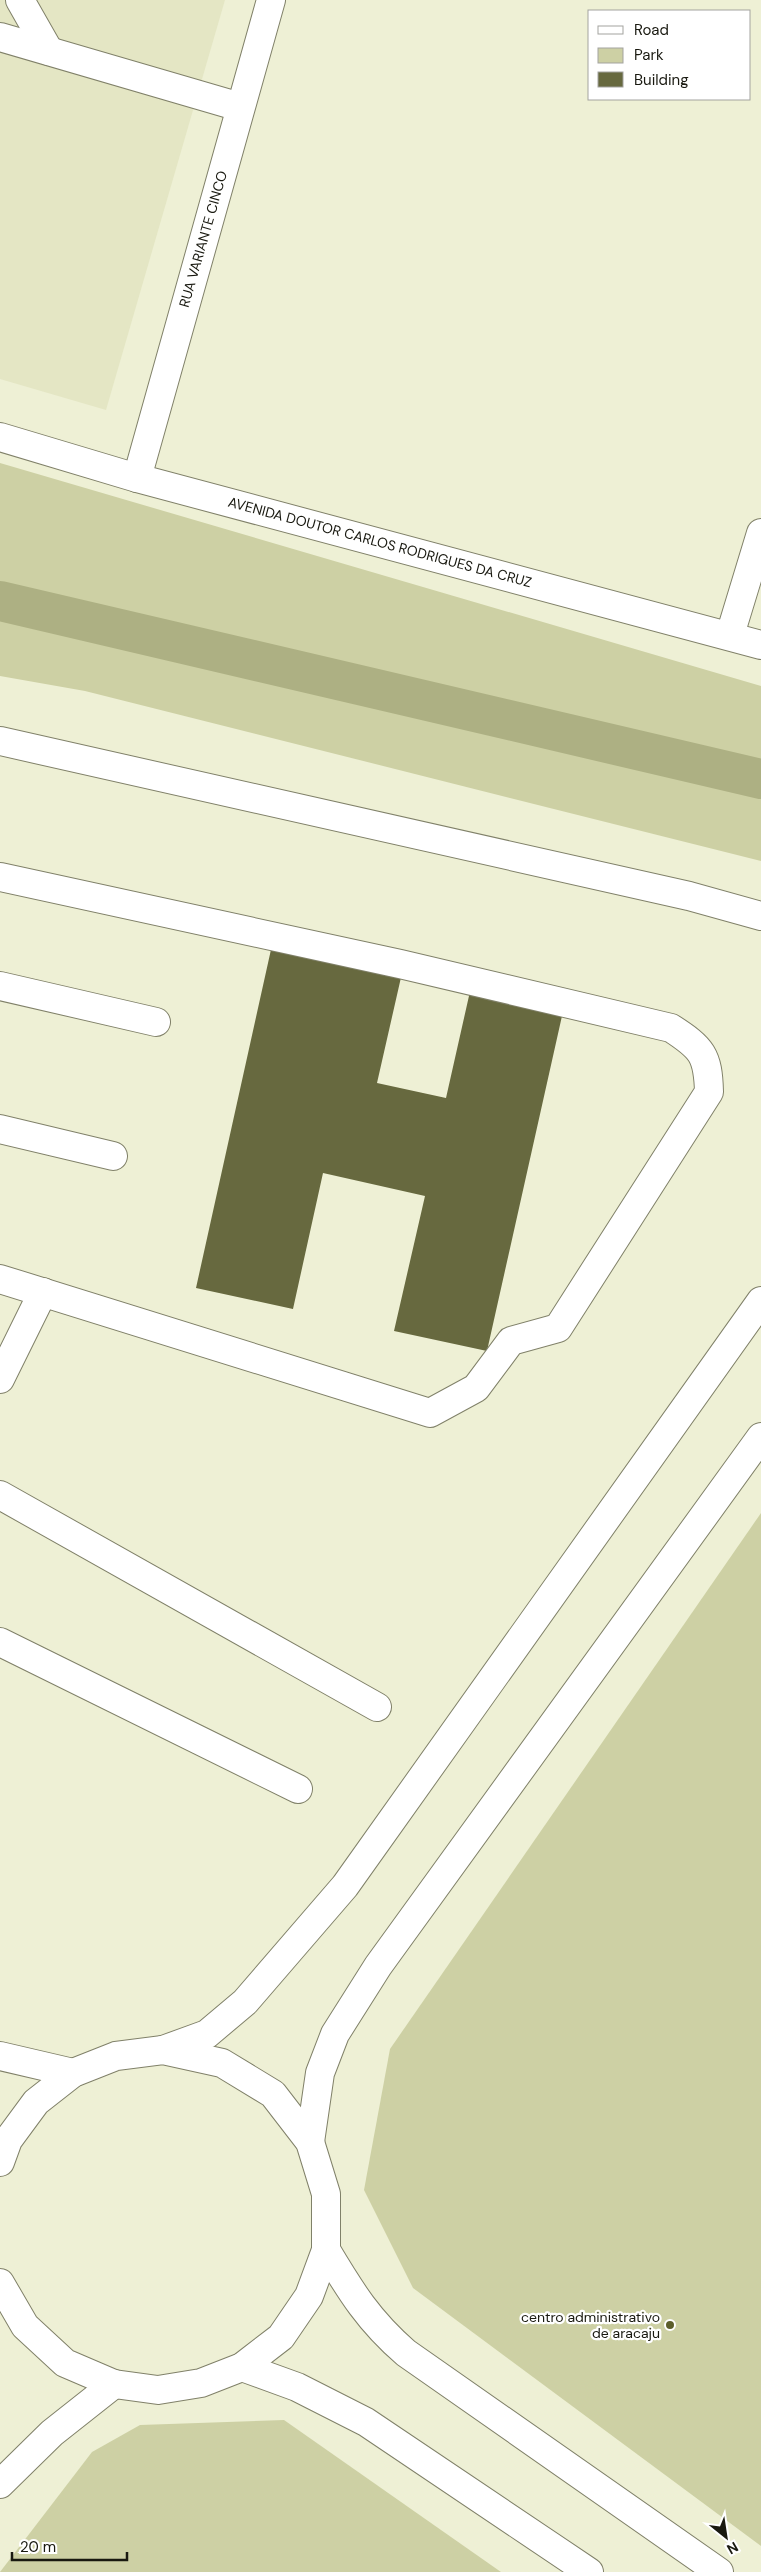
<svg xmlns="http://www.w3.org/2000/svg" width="761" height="2572" font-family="'DM Sans',sans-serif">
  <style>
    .built { fill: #e4e6c4 }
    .green { fill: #cdd0a4 }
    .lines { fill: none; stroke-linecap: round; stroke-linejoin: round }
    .canal { stroke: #adb083; stroke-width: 40 }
    .building { fill: #67693f }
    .minor-casing { stroke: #808169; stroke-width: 30 }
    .major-casing { stroke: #808169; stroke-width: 30 }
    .minor { stroke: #fff; stroke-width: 28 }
    .major { stroke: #fff; stroke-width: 28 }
    .poi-dot { fill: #5c5e2b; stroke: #fff; stroke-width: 2 }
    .labels { text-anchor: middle; stroke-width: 4.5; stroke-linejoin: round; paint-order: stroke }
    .street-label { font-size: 14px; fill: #191910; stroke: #fff }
    .poi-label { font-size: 14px; fill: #191910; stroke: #fff; text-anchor: end }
  </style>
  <rect width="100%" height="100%" fill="#eef0d5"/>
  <polygon class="built" points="0,0 225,0 106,410 0,379"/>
  <g class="green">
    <polygon points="0,463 761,686 761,861 85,691 0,676"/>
    <polygon points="761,1513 761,2546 413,2288 364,2190 390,2049"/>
    <polygon points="284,2420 501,2572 0,2572 92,2452 140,2425"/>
  </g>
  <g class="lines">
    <polyline class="canal" points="0,601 761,779"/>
  </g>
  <polygon class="building" points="272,945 402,973 377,1083 446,1098 471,987 564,1007 487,1351 394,1331 425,1196 323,1173 293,1309 196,1288"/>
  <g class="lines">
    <g class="minor-casing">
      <g id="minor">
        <polyline points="20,0 49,51"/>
        <polyline points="0,37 240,107"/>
        <polyline points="137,478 271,0"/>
        <polyline points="730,635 761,533"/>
        <path d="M0,877L400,964L671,1028C702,1048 708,1055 709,1092L558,1328L511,1341L476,1388L430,1413L0,1279"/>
        <polyline points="0,986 156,1022"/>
        <polyline points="0,1129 113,1156"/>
        <polyline points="0,1379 43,1292"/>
        <polyline points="0,1495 377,1707"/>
        <polyline points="0,1642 298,1789"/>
        <polyline points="163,2050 207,2034 245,2002 345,1886 761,1301"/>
        <polyline points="0,2056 73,2073"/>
        <polyline points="310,2142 320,2073 335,2034 378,1966 761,1437"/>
        <polyline points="0,2162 8,2140 36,2102 73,2073 116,2056 163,2050 222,2063 273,2094 310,2142 326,2194 326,2250 309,2296 281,2337 242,2367 201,2383 158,2390 114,2384 65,2363 25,2326 0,2283"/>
        <path d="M326,2250C351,2292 369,2321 406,2353L719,2572"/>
        <polyline points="242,2367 297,2387 366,2422 589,2572"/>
        <polyline points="0,2484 52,2433 114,2384"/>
      </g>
    </g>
    <g class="major-casing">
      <g id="major">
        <polyline points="0,437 137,478 761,645"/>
        <polyline points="0,741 689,896 761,916"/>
      </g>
    </g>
    <use href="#minor" class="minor"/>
    <use href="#major" class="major"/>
  </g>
  <circle class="poi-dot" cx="670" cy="2325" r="5"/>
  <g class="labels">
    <g class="street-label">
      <text transform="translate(203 239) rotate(-74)" y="5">RUA VARIANTE CINCO</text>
      <text transform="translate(380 542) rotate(15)" y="5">AVENIDA DOUTOR CARLOS RODRIGUES DA CRUZ</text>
    </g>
    <g class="poi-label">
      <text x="660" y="2322">centro administrativo<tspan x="660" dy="16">de aracaju</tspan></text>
    </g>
  </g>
  <rect x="588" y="10" width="162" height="90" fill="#ffffff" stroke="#a3a39f"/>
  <rect x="598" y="26" width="25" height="8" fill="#ffffff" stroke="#a3a39f"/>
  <text x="634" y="35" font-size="15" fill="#191910">Road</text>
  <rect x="598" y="48" width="25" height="15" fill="#cdd0a4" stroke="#a3a39f"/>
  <text x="634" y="60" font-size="15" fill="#191910">Park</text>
  <rect x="598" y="72" width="25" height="15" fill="#67693f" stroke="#a3a39f"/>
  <text x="634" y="85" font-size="15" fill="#191910">Building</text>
  <g transform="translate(726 2537) rotate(150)" stroke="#ffffff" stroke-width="4" paint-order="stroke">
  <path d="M0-4L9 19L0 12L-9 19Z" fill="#191910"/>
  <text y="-8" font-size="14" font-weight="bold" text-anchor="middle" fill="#191910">N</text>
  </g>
  <path d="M12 2552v8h115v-8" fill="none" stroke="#191910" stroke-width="2.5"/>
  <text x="20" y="2552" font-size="15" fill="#191910" stroke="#ffffff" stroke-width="4" paint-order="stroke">20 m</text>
</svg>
